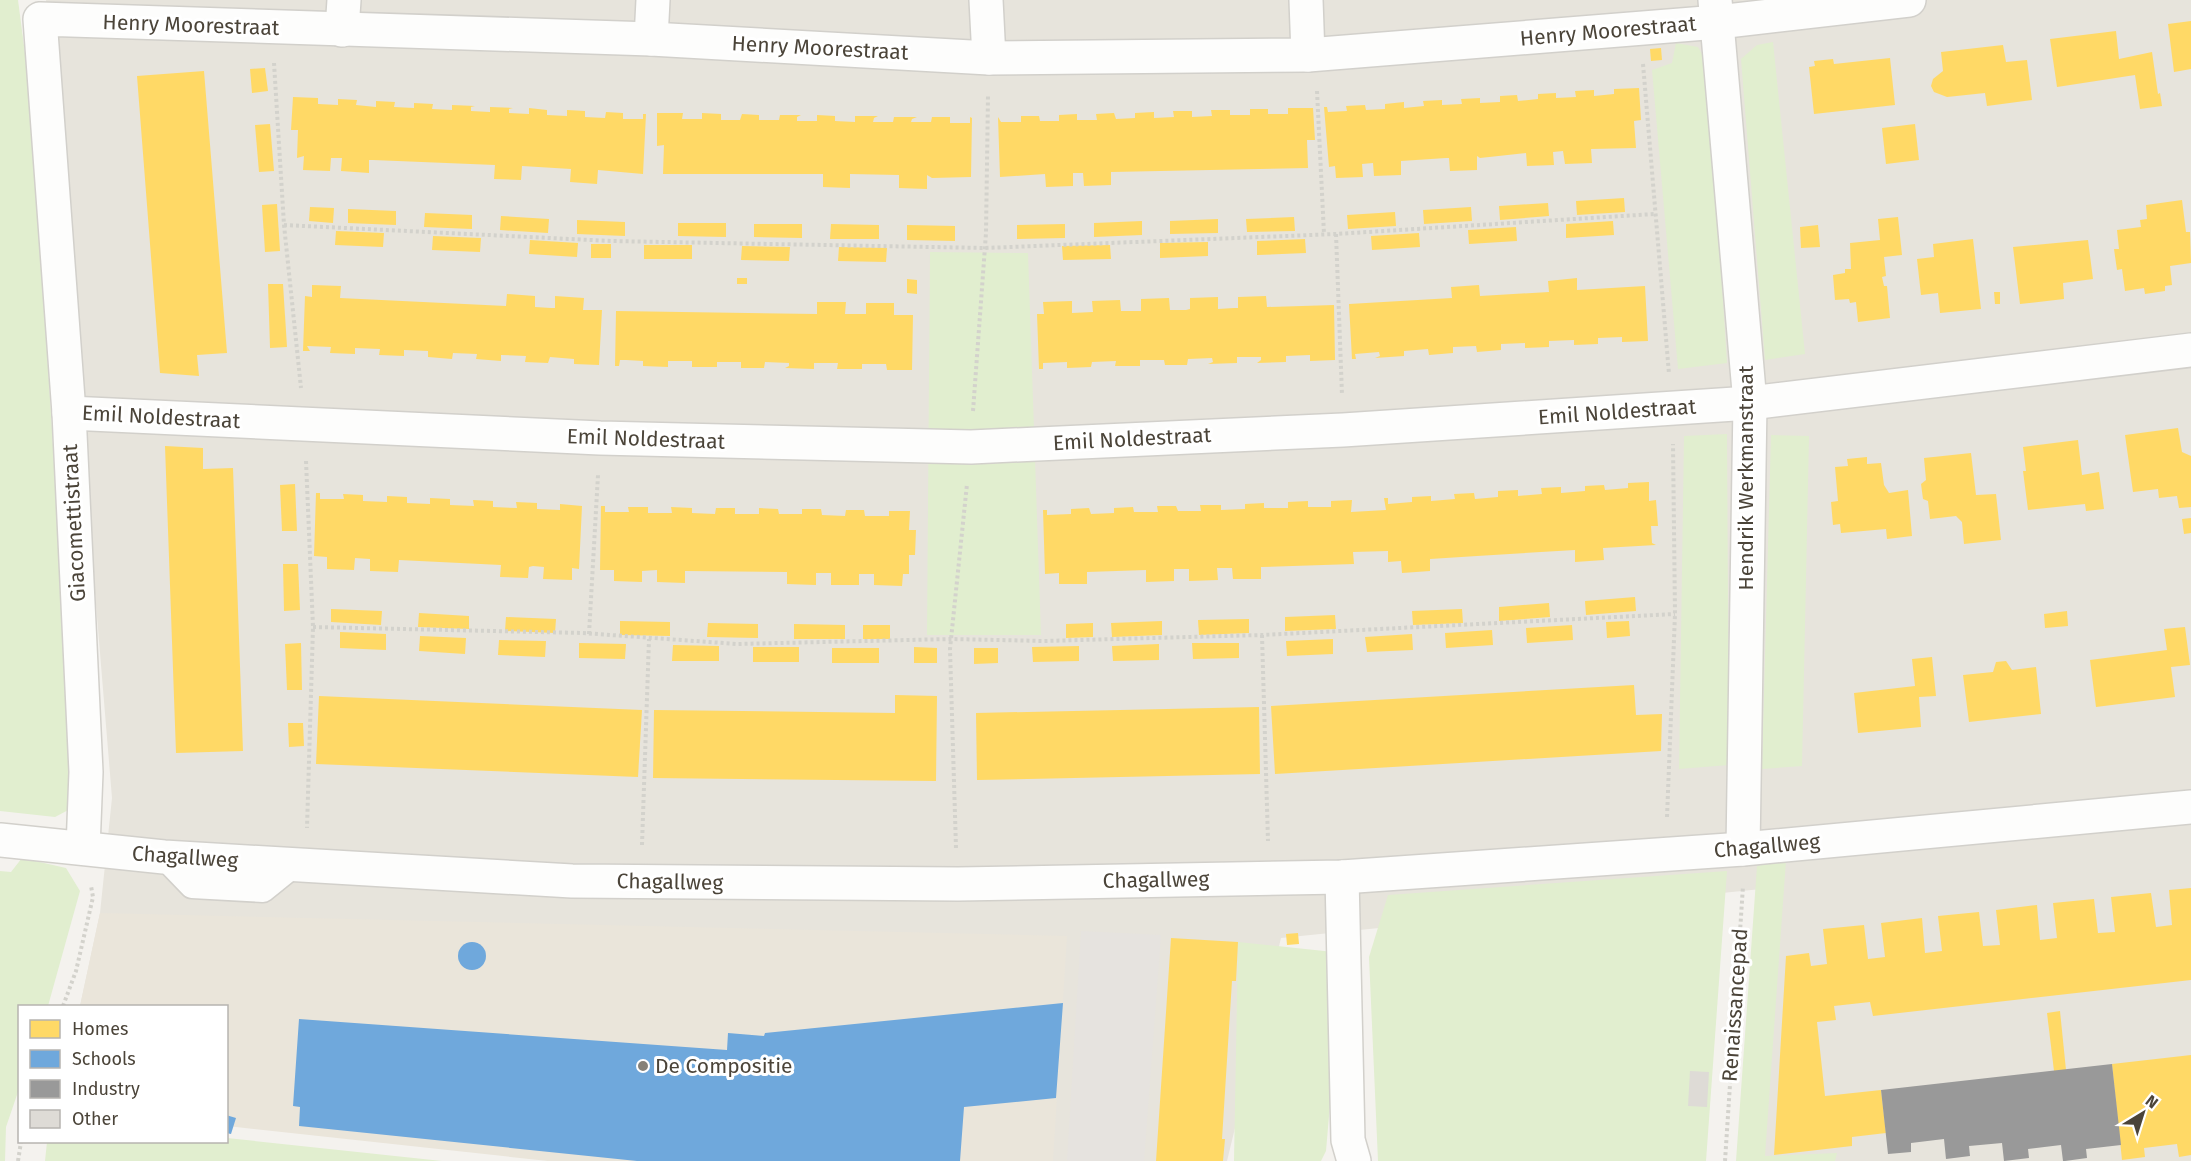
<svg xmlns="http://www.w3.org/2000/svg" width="2191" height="1161" font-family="'Fira Sans',sans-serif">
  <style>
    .residential { fill: #e7e4dc }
    .education { fill: #eae5da }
    .green { fill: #e1eecf }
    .parking { fill: #e6e3df }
    .homes { fill: #ffd966 }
    .schools { fill: #6fa8dc }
    .industry { fill: #999 }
    .building { fill: #dedbd6 }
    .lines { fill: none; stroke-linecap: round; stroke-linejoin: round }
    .service-casing { stroke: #d2d0cb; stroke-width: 27 }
    .minor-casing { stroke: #d2d0cb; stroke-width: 36 }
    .path { stroke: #d3d2cc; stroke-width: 4; stroke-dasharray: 3 3; stroke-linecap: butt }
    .service { stroke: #fdfdfc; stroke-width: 24 }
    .minor { stroke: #fdfdfc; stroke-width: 33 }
    .poi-dot { fill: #868178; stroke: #fff; stroke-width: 2 }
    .labels { text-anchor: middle; stroke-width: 6; stroke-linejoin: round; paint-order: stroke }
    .street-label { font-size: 21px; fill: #4b4439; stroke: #fff }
    .poi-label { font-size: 21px; fill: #4b4439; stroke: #fff; text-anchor: start }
  </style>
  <rect width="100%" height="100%" fill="#f4f2ee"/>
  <polygon class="residential" points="46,0 2191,0 2191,1161 1756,1161 1771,888 1281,938 1227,1161 548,1161 226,1006 80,1006 100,913 112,798"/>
  <polygon class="education" points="100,913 1067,936 1053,1161 548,1161 227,1126 226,1006 80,1006"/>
  <g class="green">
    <polygon points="0,0 18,0 31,99 76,806 55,817 0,811"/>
    <polygon points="1773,42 1805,354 1765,360 1741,59 1757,45"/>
    <polygon points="1676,43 1698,47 1708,65 1727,363 1678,369 1652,70 1672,63"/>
    <polygon points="930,252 1028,253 1041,635 927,635"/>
    <polygon points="1727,434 1729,765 1679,769 1684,436"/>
    <polygon points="1771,435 1809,436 1802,766 1762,769"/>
    <polygon points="22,858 66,868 80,891 48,1006 20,1006 19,1089 6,1127 5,1161 0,1161 0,871 11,872"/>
    <polygon points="1786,860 1765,1156 1837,1153 1835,1161 1736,1161 1757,866"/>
    <polygon points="1727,871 1706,1161 1378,1161 1369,957 1388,895"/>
    <polygon points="1238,942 1343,953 1326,1151 1321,1161 1234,1161"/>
    <polygon points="227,1138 442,1161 45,1161 47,1142 226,1142"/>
  </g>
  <polygon class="parking" points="1081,931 1161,935 1144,1161 1067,1161"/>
  <g class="homes">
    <polygon points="2191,21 2191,69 2174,72 2168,24"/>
    <polygon points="2116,31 2119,59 2152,52 2158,94 2160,93 2162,106 2140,109 2135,75 2057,87 2050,39"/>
    <polygon points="2003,45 2006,62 2027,60 2032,100 1987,106 1985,93 1947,97 1934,92 1931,86 1933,79 1943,71 1941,52"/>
    <polygon points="1661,48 1662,60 1651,61 1650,49"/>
    <polygon points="1890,58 1895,105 1814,114 1809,67 1815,66 1814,61 1833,59 1834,64"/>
    <polygon points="265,68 268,91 252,93 250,69"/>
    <polygon points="204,71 227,353 197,355 199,376 160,373 137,76"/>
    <polygon points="1639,88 1641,120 1634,121 1636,148 1591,149 1592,163 1565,164 1563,151 1553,152 1554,165 1527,166 1526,153 1480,158 1477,156 1477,170 1450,171 1449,158 1446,158 1401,161 1401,175 1374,176 1373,163 1362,164 1363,177 1336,178 1335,166 1329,167 1324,107 1327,107 1328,112 1347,111 1346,106 1365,105 1366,110 1385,109 1385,104 1404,102 1404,108 1424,106 1423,101 1442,100 1442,105 1462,104 1461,99 1480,98 1480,103 1500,102 1500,96 1517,95 1518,101 1538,99 1538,94 1556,93 1556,98 1576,97 1575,91 1594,90 1594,96 1614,94 1614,89"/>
    <polygon points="293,97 318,98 318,104 338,105 338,99 357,100 356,105 376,107 376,101 395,102 394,107 414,108 414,103 433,104 432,109 452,110 452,105 475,106 471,107 471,111 490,112 490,107 513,108 509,109 509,113 529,114 529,108 547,110 547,115 567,116 567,110 585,111 585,117 605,118 606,112 623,113 623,119 643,119 643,114 646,114 643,174 598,170 597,184 570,182 571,169 522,166 521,180 494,179 495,165 373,160 369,160 369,173 341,171 342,158 331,158 330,171 303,170 304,156 297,158 298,130 291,130"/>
    <polygon points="1288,108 1313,108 1315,140 1307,140 1308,168 1111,172 1111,185 1084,186 1083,173 1073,173 1073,186 1046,187 1045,174 1000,177 998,117 1001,122 1021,122 1021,116 1039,116 1040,121 1059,121 1059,115 1077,114 1077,120 1097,120 1096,114 1114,113 1116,119 1135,118 1135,113 1154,112 1154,118 1174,117 1173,111 1192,111 1192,117 1212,116 1211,110 1230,110 1230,115 1250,115 1250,109 1268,109 1268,114 1288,114"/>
    <polygon points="657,113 683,113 682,119 702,119 702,113 721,114 721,120 740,120 742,114 759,115 759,120 779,120 780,115 801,115 797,117 797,121 817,121 817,115 835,116 835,121 855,122 855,116 878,116 874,118 873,122 893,122 894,117 917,117 912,119 911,122 931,122 932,117 950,117 950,123 970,123 970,117 972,118 971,177 932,178 927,175 927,189 899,188 899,175 850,174 850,188 823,187 823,174 663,174 664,145 657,146"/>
    <polygon points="270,124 274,171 259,172 255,125"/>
    <polygon points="1915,124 1919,160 1886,164 1882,128"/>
    <polygon points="1624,198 1625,212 1577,215 1576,201"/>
    <polygon points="2182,200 2186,232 2190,232 2191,263 2170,266 2172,285 2165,286 2165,291 2145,294 2144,288 2125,291 2122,269 2117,270 2114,249 2119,249 2117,230 2141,227 2140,220 2147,219 2146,205"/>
    <polygon points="1548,203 1549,216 1500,220 1499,206"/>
    <polygon points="277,204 280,251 265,252 262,205"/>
    <polygon points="310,207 334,208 333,223 309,221"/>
    <polygon points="1471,207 1472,221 1424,224 1423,210"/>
    <polygon points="348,209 396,211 396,225 348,223"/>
    <polygon points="1395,212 1396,226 1348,229 1347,215"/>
    <polygon points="425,213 472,215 472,229 424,227"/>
    <polygon points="501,216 549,219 548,233 500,230"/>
    <polygon points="1294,217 1295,231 1247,232 1246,219"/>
    <polygon points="1898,217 1902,255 1884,257 1886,276 1882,277 1884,286 1887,286 1890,318 1858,322 1856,302 1850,303 1849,299 1835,300 1833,275 1845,273 1845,269 1851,269 1850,243 1880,240 1878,219"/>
    <polygon points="1218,219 1218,233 1170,234 1170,221"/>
    <polygon points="577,220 625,222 625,236 577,234"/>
    <polygon points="1142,221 1142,235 1094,237 1094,223"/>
    <polygon points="1613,221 1614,235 1566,238 1566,224"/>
    <polygon points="678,223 726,223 726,237 678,236"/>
    <polygon points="754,224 802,224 802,238 754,237"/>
    <polygon points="831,224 879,225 879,239 830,239"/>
    <polygon points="1065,224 1065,238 1017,239 1017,225"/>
    <polygon points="907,225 955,226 955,241 907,240"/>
    <polygon points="1818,225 1820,247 1801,248 1800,227"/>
    <polygon points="1516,227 1517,241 1469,244 1468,230"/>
    <polygon points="336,231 384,233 383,247 335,245"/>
    <polygon points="1419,233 1420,247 1372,250 1371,236"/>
    <polygon points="433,236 481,238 480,252 432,250"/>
    <polygon points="1305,239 1306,253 1257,255 1257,241"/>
    <polygon points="1973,239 1981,309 1940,313 1938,293 1921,295 1917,259 1934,257 1933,244"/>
    <polygon points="530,240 578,243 577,257 529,254"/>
    <polygon points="2088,240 2093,279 2063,283 2064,299 2020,304 2013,247"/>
    <polygon points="1208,242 1208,256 1160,258 1160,243"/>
    <rect x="591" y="244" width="20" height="14"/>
    <rect x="644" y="245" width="48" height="14"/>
    <polygon points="1110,245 1111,259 1063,260 1062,246"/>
    <polygon points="742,246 790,247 789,261 741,260"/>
    <polygon points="839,247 887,248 886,262 838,261"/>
    <rect x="737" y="278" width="10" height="6"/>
    <polygon points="1577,278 1577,290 1645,286 1648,341 1622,342 1622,337 1598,338 1598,344 1574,345 1574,340 1549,341 1549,347 1525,348 1525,343 1501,344 1501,350 1477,352 1476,346 1453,347 1453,353 1429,355 1428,349 1404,351 1404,356 1375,358 1380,356 1379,352 1355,354 1356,359 1352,359 1349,304 1452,298 1451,287 1479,285 1480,296 1549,292 1548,281"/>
    <polygon points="907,279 917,280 917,294 907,293"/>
    <polygon points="268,284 283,284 287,347 270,348"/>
    <polygon points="312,285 341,286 340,298 506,306 507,294 535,296 535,307 551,308 555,308 555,296 584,298 583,310 602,310 599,365 574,364 574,359 550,357 548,363 525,362 526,356 501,355 501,361 476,359 477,354 453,353 452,359 428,357 428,351 404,350 404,356 379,355 380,349 355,348 355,354 330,353 331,347 307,346 310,351 303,351 305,296 312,297"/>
    <polygon points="1994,292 2000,292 2000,304 1995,304"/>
    <polygon points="1266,296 1267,307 1334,305 1335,360 1310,361 1310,355 1286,356 1286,362 1257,363 1261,360 1261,357 1237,357 1237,363 1208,364 1213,362 1212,358 1188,359 1187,365 1165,365 1164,360 1140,360 1140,366 1115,366 1116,361 1092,362 1091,367 1067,368 1067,362 1043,363 1043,369 1039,369 1037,314 1044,314 1043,302 1072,301 1072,313 1093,312 1092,301 1120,300 1121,311 1141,311 1141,299 1169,298 1170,310 1186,310 1190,309 1190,298 1218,297 1218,309 1234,308 1238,308 1238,297"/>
    <polygon points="817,302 846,302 845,314 866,314 866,303 894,303 894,315 913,315 912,370 887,370 886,364 862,364 862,369 837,369 838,363 814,363 814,369 785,368 789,366 789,363 765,362 764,368 741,368 741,362 717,362 717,367 692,367 692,361 668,361 668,367 643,366 643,361 626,360 620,360 619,366 615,366 616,311 817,314"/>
    <polygon points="2178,428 2182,452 2191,456 2191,507 2179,508 2177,496 2159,498 2158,489 2133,492 2125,435"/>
    <polygon points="2078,440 2082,475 2099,472 2104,509 2086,511 2085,504 2028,510 2023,471 2026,471 2023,447"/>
    <polygon points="165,446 203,448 203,469 233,468 243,751 176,753"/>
    <polygon points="1971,453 1976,495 1996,494 2001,540 1964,544 1962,522 1956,516 1930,519 1928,501 1923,499 1921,484 1926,480 1924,458"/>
    <polygon points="1867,457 1867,464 1881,463 1884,485 1889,493 1908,490 1912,536 1887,539 1886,529 1841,533 1840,524 1833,525 1831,502 1838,501 1835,467 1848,466 1847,459"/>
    <polygon points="1649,482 1649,501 1656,500 1658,526 1651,526 1652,543 1656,545 1603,548 1604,560 1575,562 1575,550 1477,556 1430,559 1430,571 1402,573 1401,561 1388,562 1388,551 1353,552 1354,564 1261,567 1261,579 1233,579 1232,568 1217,568 1218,580 1189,581 1189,569 1174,569 1174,581 1146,582 1146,570 1087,572 1087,584 1059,584 1059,573 1045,574 1043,510 1047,510 1047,515 1071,514 1071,509 1089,508 1091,514 1114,513 1114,508 1133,507 1134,512 1158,512 1157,506 1176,506 1178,511 1201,511 1200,505 1221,505 1221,510 1245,509 1245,504 1264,503 1264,508 1288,508 1288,502 1308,501 1308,507 1331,507 1331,501 1352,500 1351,512 1386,510 1384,498 1388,498 1388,504 1412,502 1412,497 1431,496 1431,501 1455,499 1454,494 1474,493 1475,499 1498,497 1498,491 1518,490 1518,496 1542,494 1541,488 1561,487 1561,493 1585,491 1585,486 1604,485 1605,490 1628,488 1628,483"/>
    <polygon points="295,484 297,531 282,531 280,485"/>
    <polygon points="316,493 320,493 320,499 344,499 343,494 363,495 363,501 387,502 387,496 407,497 407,503 430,504 430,498 450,499 450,505 474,506 473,500 493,501 493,507 517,508 516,502 537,503 537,509 560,510 560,504 582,506 579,569 572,568 572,580 543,579 544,567 533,566 529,567 528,578 500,577 501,565 399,560 398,572 370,571 370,559 355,558 354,570 327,569 327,557 314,556"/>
    <polygon points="601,506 605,506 605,512 629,512 628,507 648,507 648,513 672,513 671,507 692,508 692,513 715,514 716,508 735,508 735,514 759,514 759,508 778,509 779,514 802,514 802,509 821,509 822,515 845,516 846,510 864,510 865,516 889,516 889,511 910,511 909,530 916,530 915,555 909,555 909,574 903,574 902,586 874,585 874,574 859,574 859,585 831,585 831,573 816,573 816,585 787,584 787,572 685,571 685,583 657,582 657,570 642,571 642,582 614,581 614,570 600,570"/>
    <polygon points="2191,518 2191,533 2184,534 2182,519"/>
    <polygon points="283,564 298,564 300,610 284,611"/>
    <polygon points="1635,597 1636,611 1586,615 1585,601"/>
    <polygon points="1549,603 1550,617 1499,621 1499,607"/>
    <polygon points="331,609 382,611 381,625 331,622"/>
    <polygon points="1462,609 1463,623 1413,625 1412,611"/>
    <polygon points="2067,611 2068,626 2045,628 2044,614"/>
    <polygon points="419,613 469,616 469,629 418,627"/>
    <polygon points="1335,615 1336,629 1285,631 1285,617"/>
    <polygon points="506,617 556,619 555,633 505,631"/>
    <polygon points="1249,619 1249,633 1199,635 1198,620"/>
    <polygon points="620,621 670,622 670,636 620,635"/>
    <polygon points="1162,621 1162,635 1112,637 1111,623"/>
    <polygon points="1629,621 1630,636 1607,638 1606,622"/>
    <polygon points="708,623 758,624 758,638 707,637"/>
    <polygon points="1093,623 1093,637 1066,638 1066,624"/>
    <polygon points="794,624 845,625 845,639 794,639"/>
    <rect x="863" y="625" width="27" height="14"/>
    <polygon points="1572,625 1573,640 1527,643 1526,628"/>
    <polygon points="2185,627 2190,665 2171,667 2175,697 2096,707 2090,660 2167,650 2164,629"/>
    <polygon points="1492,630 1493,645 1446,648 1445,633"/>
    <polygon points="340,632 386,634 386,650 340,648"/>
    <polygon points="1412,634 1413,650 1367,652 1365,637"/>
    <polygon points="420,636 466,638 465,654 419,651"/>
    <polygon points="1333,639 1333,654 1287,656 1286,641"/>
    <polygon points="499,640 546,641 545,657 498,655"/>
    <polygon points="301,643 302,690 287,690 285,644"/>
    <polygon points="579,643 626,644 625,659 579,658"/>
    <polygon points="1192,643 1239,643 1239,658 1193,659"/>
    <polygon points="1159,644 1159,660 1113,661 1112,646"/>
    <polygon points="673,645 719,646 719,661 672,661"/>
    <polygon points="1079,646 1079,661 1033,662 1032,647"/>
    <rect x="753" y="647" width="46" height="15"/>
    <polygon points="914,647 937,648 937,663 914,663"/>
    <rect x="832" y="648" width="47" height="15"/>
    <polygon points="974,648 998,648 998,663 974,664"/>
    <polygon points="1932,657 1936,696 1919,697 1921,727 1858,733 1854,693 1915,686 1912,659"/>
    <polygon points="2006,661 2012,670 2036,667 2041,714 1969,722 1963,675 1993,672 1996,662"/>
    <polygon points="1634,685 1636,715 1662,714 1661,751 1275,774 1271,706"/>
    <polygon points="895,695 937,696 936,781 653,778 654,710 895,713"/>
    <polygon points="319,696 642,710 638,777 316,764"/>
    <polygon points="1259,707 1260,774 977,780 976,713"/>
    <polygon points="288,723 303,723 304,746 289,747"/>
    <polygon points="2191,888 2191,980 1873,1016 1870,1002 1834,1006 1836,1020 1817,1022 1825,1096 1881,1090 1886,1133 1852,1137 1852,1146 1774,1155 1786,956 1809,953 1811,966 1827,964 1823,929 1864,925 1868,959 1885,957 1881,923 1922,918 1925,953 1942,951 1938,916 1979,912 1983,946 2000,945 1996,910 2037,905 2040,940 2057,938 2053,903 2094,899 2098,933 2115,932 2111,897 2151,893 2156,927 2172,925 2169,890"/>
    <polygon points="1298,933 1299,944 1287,945 1286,934"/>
    <polygon points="1171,938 1238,942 1236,981 1232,981 1222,1139 1225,1139 1223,1161 1156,1161"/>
    <polygon points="2060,1011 2066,1070 2054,1071 2047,1013"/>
    <polygon points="2191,1055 2191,1155 2179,1157 2177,1144 2144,1148 2145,1157 2122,1160 2112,1064"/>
  </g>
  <g class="schools">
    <circle cx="472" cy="956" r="14"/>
    <polygon points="1063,1003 1056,1098 964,1107 960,1161 637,1161 299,1126 300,1107 293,1106 299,1019 727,1050 728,1033 764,1036 765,1033"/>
    <polygon points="226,1115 236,1118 231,1134 226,1133"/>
  </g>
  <polygon class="industry" points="2112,1064 2121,1145 2086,1149 2087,1158 2065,1161 2063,1161 2061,1145 2028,1149 2029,1158 2004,1161 2002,1143 1969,1146 1970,1156 1946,1159 1944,1139 1911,1143 1911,1152 1888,1154 1881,1090"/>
  <polygon class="building" points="1690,1071 1709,1072 1707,1107 1688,1106"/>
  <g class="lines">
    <g class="service-casing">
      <polyline id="service" points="164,857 192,886 263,890 294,865"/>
    </g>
    <g class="minor-casing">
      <g id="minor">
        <polyline points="986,0 989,58"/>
        <polyline points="1306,0 1308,55"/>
        <polyline points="1715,0 1750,403 1743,849"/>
        <polyline points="342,30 344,0"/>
        <polyline points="651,39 653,0"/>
        <polyline points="69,413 600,438 971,447 1343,430 1750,403 2191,350"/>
        <polyline points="0,840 164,857 572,881 958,884 1342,877 1743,849 2191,807"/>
        <polyline points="83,848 86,772 69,413 40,19 651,39 989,58 1308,55 1718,22 1909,0"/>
        <polyline points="1342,877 1348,1140 1354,1161"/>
      </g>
    </g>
    <g class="path">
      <polyline points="274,63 284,225 301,388"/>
      <polyline points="1643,64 1669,374"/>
      <polyline points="1317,91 1324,234"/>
      <polyline points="284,225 611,241 985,248 1336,234 1654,214"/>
      <polyline points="1336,234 1342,395"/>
      <polyline points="973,411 986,233 988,95"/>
      <polyline points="306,461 313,627 307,828"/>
      <polyline points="313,627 583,633 737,644 951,639 1044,641 1262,635 1675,614"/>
      <polyline points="589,634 598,475"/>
      <polyline points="1262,635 1268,841"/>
      <polyline points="1667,817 1675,614 1673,444"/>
      <polyline points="642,845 649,639"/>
      <polyline points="956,848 950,649 967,484"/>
      <polyline points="63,1006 76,971 93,897 91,886"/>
      <polyline points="18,1161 21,1142"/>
      <polyline points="1725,1161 1743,886"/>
    </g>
    <use href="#service" class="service"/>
    <use href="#minor" class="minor"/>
  </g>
  <circle class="poi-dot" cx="643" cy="1066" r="6"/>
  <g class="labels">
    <g class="street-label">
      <text transform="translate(191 25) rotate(2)" y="7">Henry Moorestraat</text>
      <text transform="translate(1608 31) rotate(-5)" y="7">Henry Moorestraat</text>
      <text transform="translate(820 48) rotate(3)" y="7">Henry Moorestraat</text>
      <text transform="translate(1617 412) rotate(-4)" y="7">Emil Noldestraat</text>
      <text transform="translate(161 417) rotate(3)" y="7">Emil Noldestraat</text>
      <text transform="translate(646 439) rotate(2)" y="7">Emil Noldestraat</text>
      <text transform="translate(1132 439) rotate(-3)" y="7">Emil Noldestraat</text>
      <text transform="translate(1746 478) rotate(-90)" y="7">Hendrik Werkmanstraat</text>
      <text transform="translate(74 523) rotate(-93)" y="7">Giacomettistraat</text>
      <text transform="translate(1767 846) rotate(-5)" y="7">Chagallweg</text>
      <text transform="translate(185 857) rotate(4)" y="7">Chagallweg</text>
      <text transform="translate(1156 880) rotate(-1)" y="7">Chagallweg</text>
      <text transform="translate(670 882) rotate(1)" y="7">Chagallweg</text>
      <text transform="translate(1735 1005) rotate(-86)" y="7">Renaissancepad</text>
    </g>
    <g class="poi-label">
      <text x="655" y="1073">De Compositie</text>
    </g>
  </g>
  <rect x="18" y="1005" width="210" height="138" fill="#ffffff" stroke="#b7b4b0" stroke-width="1.5"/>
  <rect x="30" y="1020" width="30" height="18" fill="#ffd966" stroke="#b7b4b0" stroke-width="1.5"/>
  <text x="72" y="1035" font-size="18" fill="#4b4439">Homes</text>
  <rect x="30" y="1050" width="30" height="18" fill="#6fa8dc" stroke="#b7b4b0" stroke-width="1.5"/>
  <text x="72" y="1065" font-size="18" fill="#4b4439">Schools</text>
  <rect x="30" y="1080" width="30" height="18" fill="#999999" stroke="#b7b4b0" stroke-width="1.5"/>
  <text x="72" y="1095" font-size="18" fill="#4b4439">Industry</text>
  <rect x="30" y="1110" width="30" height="18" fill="#dedbd6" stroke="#b7b4b0" stroke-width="1.5"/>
  <text x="72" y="1125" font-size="18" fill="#4b4439">Other</text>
  <g transform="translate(2143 1113) rotate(38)" stroke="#ffffff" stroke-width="4.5" paint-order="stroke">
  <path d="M0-4.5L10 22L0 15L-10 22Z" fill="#4b4439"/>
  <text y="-9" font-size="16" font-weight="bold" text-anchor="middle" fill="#4b4439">N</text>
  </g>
</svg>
